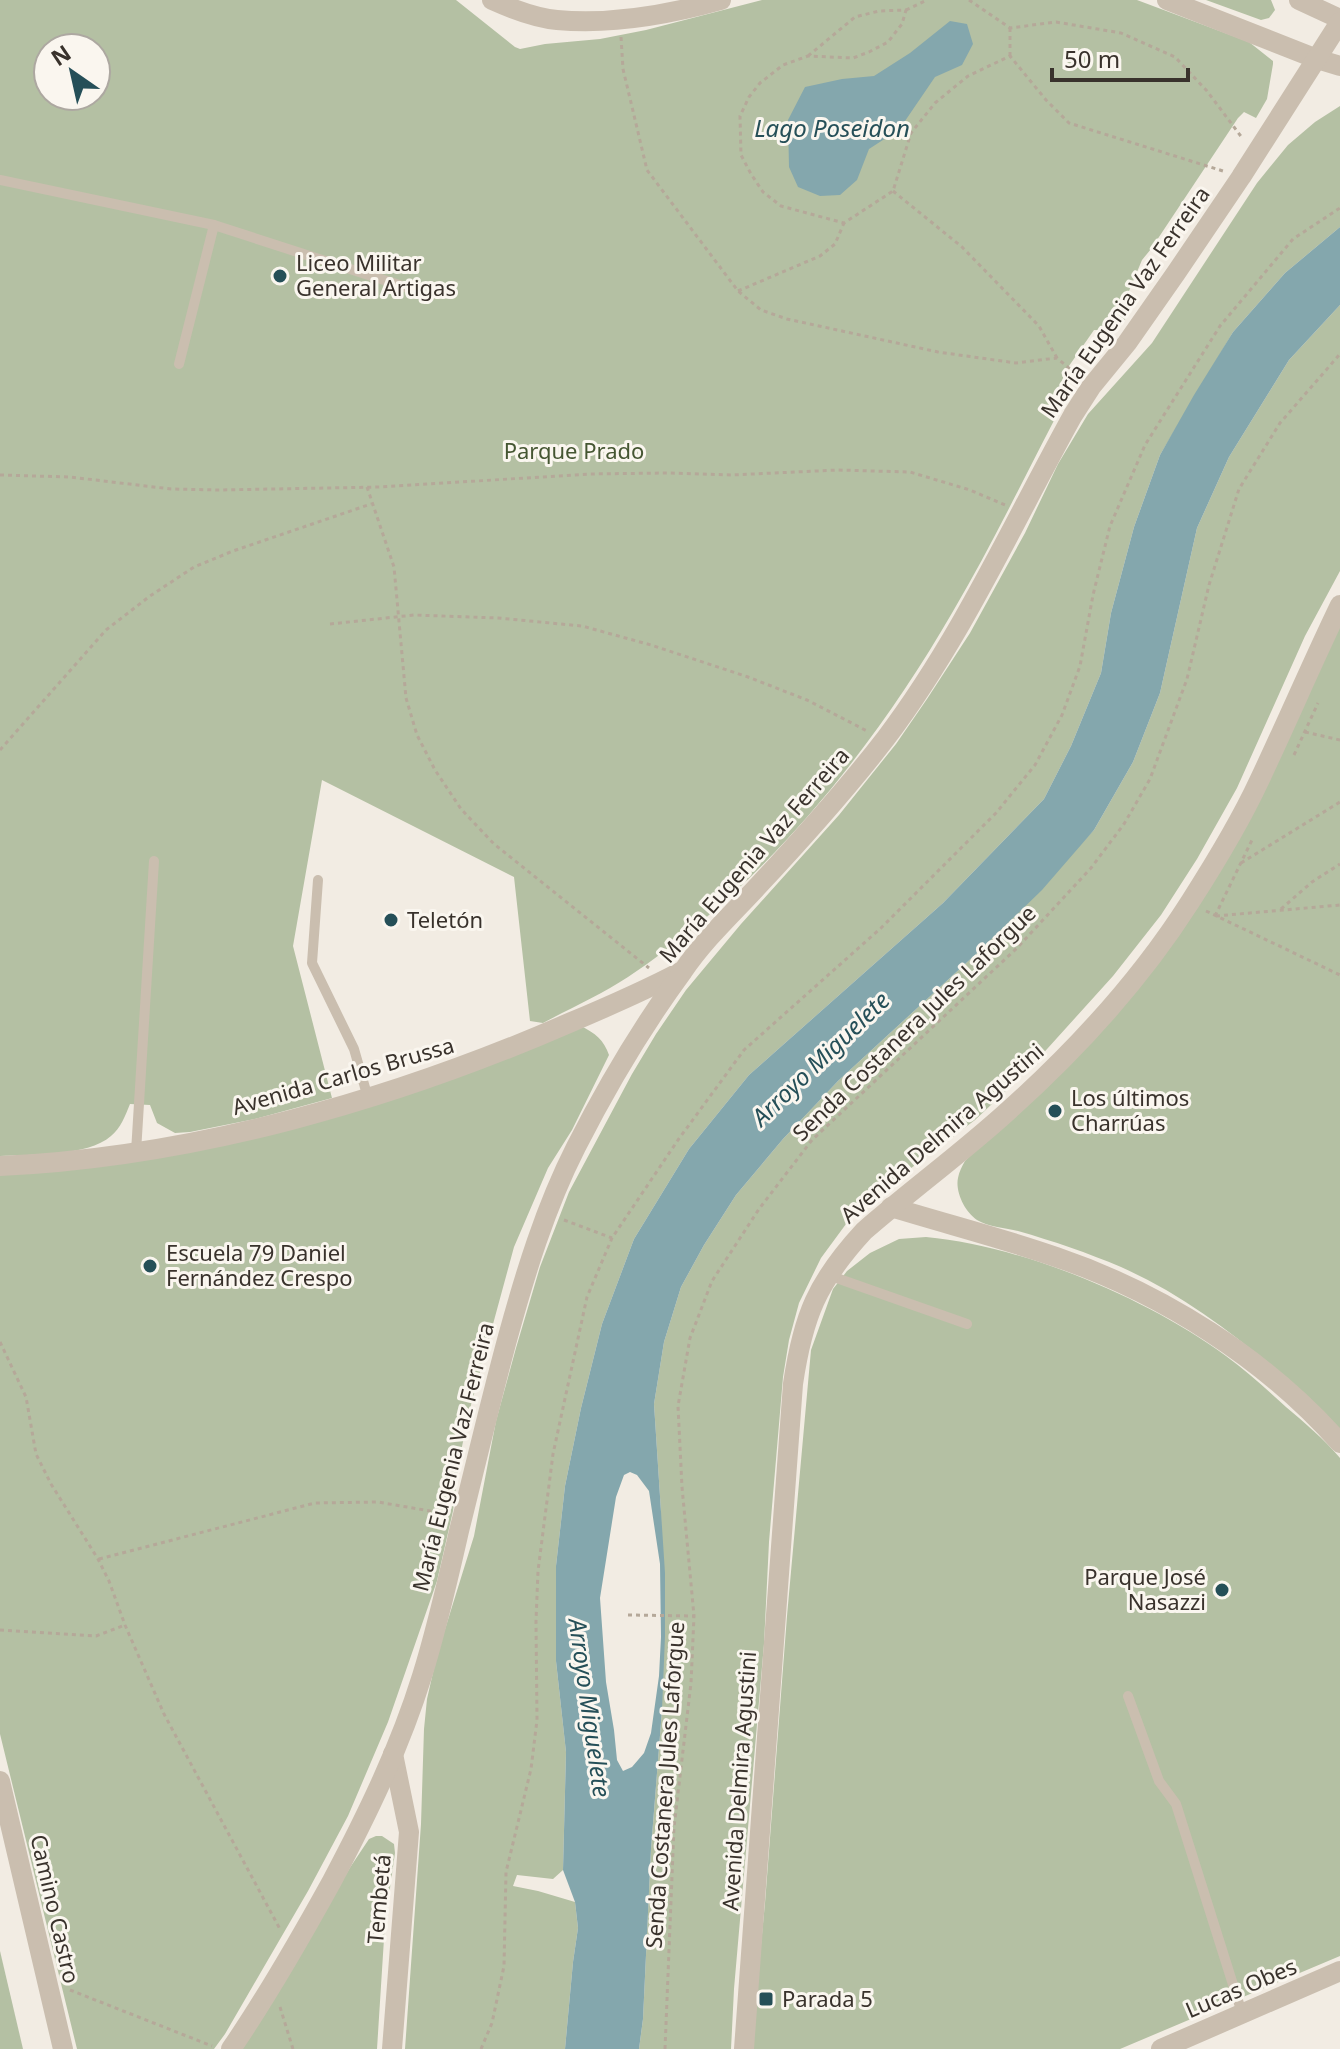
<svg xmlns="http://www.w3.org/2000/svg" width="1340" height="2049" font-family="'Noto Sans',sans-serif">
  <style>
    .green { fill: #b4c0a3; fill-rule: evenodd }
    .water { fill: #84a7ad; fill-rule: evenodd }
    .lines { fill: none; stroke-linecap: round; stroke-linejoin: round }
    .path { stroke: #b5a899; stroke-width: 3; stroke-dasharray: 4 4; stroke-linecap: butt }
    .service { stroke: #cabeaf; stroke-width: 10 }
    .minor { stroke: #cabeaf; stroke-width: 20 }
    .tertiary { stroke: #cabeaf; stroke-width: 20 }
    .poi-dot { fill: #254f58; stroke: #faf6ef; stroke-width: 3 }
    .labels { text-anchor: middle; stroke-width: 6; stroke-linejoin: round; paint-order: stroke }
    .poi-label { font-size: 22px; fill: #39322c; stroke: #faf6ef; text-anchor: start }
    .street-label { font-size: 22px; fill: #39322c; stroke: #faf6ef }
    .park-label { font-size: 22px; fill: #455632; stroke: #faf6ef }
    .water-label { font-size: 24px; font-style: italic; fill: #254f58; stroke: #faf6ef }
  </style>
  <rect width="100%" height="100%" fill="#f2ece3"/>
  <g class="green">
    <path d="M0,0H456L515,47L520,49L545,44L600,39L646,30L762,0H1137L1249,42L1273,61V64L1267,99L1256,118L1244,112L1238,118L1151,249L1142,260L1129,291L1134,305L1128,316L1115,331L1094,330L1062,376L1071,386L1068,394C1029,467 994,542 952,613C873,750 761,889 628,977C602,994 571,1008 543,1023L530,1021L514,877L322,780L293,946L332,1098L255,1119L190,1132L175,1133L157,1123L150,1105L130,1104C125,1116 121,1128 111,1136C87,1157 31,1154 0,1156ZM48,48H96V96H48Z"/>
    <polygon points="1206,0 1271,0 1275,10 1269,18 1261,20"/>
    <polygon points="1340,106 1340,227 1285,273 1233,332 1160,455 1134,527 1111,613 1101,673 1071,746 1044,799 943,903 749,1075 689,1149 634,1239 602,1324 581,1408 565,1486 556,1566 556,1661 566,1752 563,1870 553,1879 517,1875 513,1886 538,1891 575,1902 578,1928 573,1962 565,2049 405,2049 421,1824 424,1729 427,1699 437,1655 474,1536 496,1421 516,1348 540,1267 569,1192 632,1074 656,1034 686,990 741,924 839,815 896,744 927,699 970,633 1025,533 1058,464 1088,414 1152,343 1257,183 1288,145 1315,122"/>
    <polygon points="1340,305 1340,571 1305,636 1237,788 1197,859 1161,915 1113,976 1029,1069 975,1120 874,1196 846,1224 821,1258 799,1303 789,1340 783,1377 769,1542 764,1644 734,1989 731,2049 639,2049 643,2019 651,1849 662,1710 661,1512 654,1404 664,1342 681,1287 704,1245 736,1195 783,1139 838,1081 976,954 1094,830 1133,762 1160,693 1197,528 1229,457 1289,360"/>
    <path d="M1340,618V1430C1274,1366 1206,1305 1121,1267C1088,1253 1053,1241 1018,1231C1006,1228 988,1227 977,1220C965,1212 955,1192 958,1178C959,1172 962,1166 965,1161L1159,957Z"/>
    <path d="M581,1026C595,1033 604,1040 609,1055L572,1130L548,1168L514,1247L471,1405L461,1451L453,1511L437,1581L388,1722L348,1816L308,1891L225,2034L214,2049H77L0,1734V1174L134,1161Z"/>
    <path d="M926,1237C1024,1246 1147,1298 1226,1356C1247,1371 1267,1390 1286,1407C1305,1423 1324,1439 1340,1458V1956L1120,2049H751L765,1903L787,1616L811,1350L833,1289L847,1271L870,1253L899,1239Z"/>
    <polygon points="376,1836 382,1836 394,1844 395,1853 385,1923 377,2049 241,2049 351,1866 369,1839"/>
    <polygon points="0,1951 23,2049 0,2049"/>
  </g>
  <g class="water">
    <polygon points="950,21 967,24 973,44 962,65 935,77 905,121 886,138 869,149 857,180 840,195 820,196 798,187 789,167 788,120 805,87 842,79 874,76 910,53"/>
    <path d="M1340,227V305L1289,360L1229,457L1197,528L1160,693L1133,762L1094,830L1042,890L976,954L838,1081L783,1139L736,1195L704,1245L681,1287L664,1342L654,1404L665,1573V1636L662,1710L651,1849L643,2019L639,2049H565L573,1962L578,1928L575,1902L563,1870L566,1752L556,1661V1566L565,1486L581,1408L602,1324L634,1239L689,1149L749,1075L943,903L1044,799L1071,746L1101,673L1111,613L1134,527L1160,455L1194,395L1233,332L1285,273ZM630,1472L637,1475L649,1491L660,1564L661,1637L659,1676L651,1733L644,1753L632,1767L623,1771L617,1760L614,1730L606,1682L600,1598L616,1497L624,1475Z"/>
  </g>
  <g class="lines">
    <g class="path">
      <polyline points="969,0 1010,28 1056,22 1121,33 1175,57 1207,91 1243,139"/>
      <polyline points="906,10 927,0"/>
      <polyline points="1010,28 1010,56"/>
      <polyline points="621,37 623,69 647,170 738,291 761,310 787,319 938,352 1016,363 1057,358 1076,374"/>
      <polyline points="808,56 855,17 879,11 906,10 902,24 888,42 869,52 853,58 808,56 783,65 760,83 749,97 740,116 741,155 751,174 763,192 781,206 844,223 893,191 911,133 935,103 968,76 1010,56 1046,100 1069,123 1223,171"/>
      <polyline points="893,191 962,247 1039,326 1057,358"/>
      <polyline points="738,291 820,256 835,244 844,223"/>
      <polyline points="0,475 70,477 171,489 219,490 381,487 589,474 667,473 731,475 838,470 910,472 970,490 1005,505"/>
      <polyline points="367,487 394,567 406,698 417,735 435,770 461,809 494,844 649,968"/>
      <polyline points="330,624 414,615 498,618 582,626 651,645 748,677 807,700 869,732"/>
      <polyline points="1305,732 1340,740"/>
      <polyline points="0,750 106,630 150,596 194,567 233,551 371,504"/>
      <polyline points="1294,755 1318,703"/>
      <polyline points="1241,863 1340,802"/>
      <polyline points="1281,909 1312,882 1340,864"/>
      <polyline points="1206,911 1340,975"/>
      <polyline points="1215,916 1252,840"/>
      <polyline points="1216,916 1340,905"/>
      <polyline points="564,1220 612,1238"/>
      <polyline points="0,1342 26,1397 36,1454 51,1484 98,1559 109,1581 125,1625 164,1714 281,1931"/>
      <polyline points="99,1559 315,1503 378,1502 430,1511 443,1516"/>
      <polyline points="628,1615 694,1616"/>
      <polyline points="0,1630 96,1636 125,1625"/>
      <polyline points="70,1990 212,2046"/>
      <polyline points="280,2007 293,2049"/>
      <polyline points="481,2049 492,2023 504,1966 506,1872 531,1769 537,1720 536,1621 538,1571 553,1454 587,1297 612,1238 678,1140 744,1050 881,928 996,813 1035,765 1062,715 1080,666 1093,595 1110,526 1145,445 1220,326 1293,239 1340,208"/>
      <polyline points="665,2049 674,1827 691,1683 694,1616 682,1487 678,1406 690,1338 712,1281 759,1209 812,1140 1017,948 1091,868 1124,824 1150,779 1187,679 1209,585 1239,489 1280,423 1340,354"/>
    </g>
    <g class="service">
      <polyline points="0,180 214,225 421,292"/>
      <polyline points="179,364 214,225"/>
      <polyline points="318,880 312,963 354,1049 368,1098"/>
      <polyline points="136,1152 154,861"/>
      <polyline points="828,1275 967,1324"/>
      <polyline points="1128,1696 1159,1781 1176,1804 1242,2013"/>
    </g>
    <g class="minor">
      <path d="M492,0C512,9 534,18 557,20C612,25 668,15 721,0"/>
      <polyline points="1167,0 1317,59 1340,66"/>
      <polyline points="1299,0 1340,19"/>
      <path d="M891,1207C946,1224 1002,1238 1056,1257C1162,1293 1266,1359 1340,1443"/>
      <polyline points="392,2049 409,1832 393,1754"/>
      <path d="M744,2049L793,1384C803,1316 817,1282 864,1231C911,1190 962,1153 1008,1111C1076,1050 1141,979 1190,902C1215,863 1240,822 1259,781C1287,722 1312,663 1340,605"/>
    </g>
    <g class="tertiary">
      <path d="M0,1166C194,1157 392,1100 569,1023C607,1007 644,991 680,972"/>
      <polyline points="0,1781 63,2049"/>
      <path d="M231,2049C268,1995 300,1939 332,1881C367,1815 400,1747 422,1676C437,1628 448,1579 459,1531C475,1467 490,1403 507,1340C525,1274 545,1208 576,1147C606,1088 644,1024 683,971C704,940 732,914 757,887C802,839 846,790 886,738C962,637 1012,525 1073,415L1091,387L1127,343L1176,273L1241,177L1340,22"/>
      <polyline points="1161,2049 1340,1971"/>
    </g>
  </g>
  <g class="poi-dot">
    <circle cx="280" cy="276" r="8"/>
    <circle cx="391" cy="920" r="8"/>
    <circle cx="1055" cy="1111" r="8"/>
    <circle cx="150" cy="1266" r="8"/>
    <circle cx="1222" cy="1590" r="8"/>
    <rect x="758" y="1991" width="16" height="16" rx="4"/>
  </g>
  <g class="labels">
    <g class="poi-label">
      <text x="296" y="271">Liceo Militar<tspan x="296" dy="25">General Artigas</tspan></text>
      <text x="407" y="928">Teletón</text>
      <text x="1071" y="1106">Los últimos<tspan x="1071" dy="25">Charrúas</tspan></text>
      <text x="166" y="1261">Escuela 79 Daniel<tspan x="166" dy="25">Fernández Crespo</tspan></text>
      <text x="1206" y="1585" text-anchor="end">Parque José<tspan x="1206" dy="25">Nasazzi</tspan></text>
      <text x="782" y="2007">Parada 5</text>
    </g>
    <g class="street-label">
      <text transform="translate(1125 302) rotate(-55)" y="8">María Eugenia Vaz Ferreira</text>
      <text transform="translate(754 855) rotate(-49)" y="8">María Eugenia Vaz Ferreira</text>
      <text transform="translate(914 1023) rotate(-44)" y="8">Senda Costanera Jules Laforgue</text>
      <text transform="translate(343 1076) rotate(-16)" y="8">Avenida Carlos Brussa</text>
      <text transform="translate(942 1133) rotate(-41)" y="8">Avenida Delmira Agustini</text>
      <text transform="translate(453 1457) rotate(-76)" y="8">María Eugenia Vaz Ferreira</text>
      <text transform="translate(739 1781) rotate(-86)" y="8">Avenida Delmira Agustini</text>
      <text transform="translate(665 1785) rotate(-86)" y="8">Senda Costanera Jules Laforgue</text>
      <text transform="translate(379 1899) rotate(-85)" y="8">Tembetá</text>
      <text transform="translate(55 1909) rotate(77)" y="8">Camino Castro</text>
      <text transform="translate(1241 1988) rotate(-23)" y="8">Lucas Obes</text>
    </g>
    <g class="park-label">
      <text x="574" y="459">Parque Prado</text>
    </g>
    <g class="water-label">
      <text x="832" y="137">Lago Poseidon</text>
      <text transform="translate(821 1059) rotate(-44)" y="8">Arroyo Miguelete</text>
      <text transform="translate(589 1708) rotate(82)" y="8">Arroyo Miguelete</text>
    </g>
  </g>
  <g transform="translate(72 72) rotate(326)"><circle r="38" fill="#faf6ef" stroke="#ada8a1" stroke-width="2"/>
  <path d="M0-6L14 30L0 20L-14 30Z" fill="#254f58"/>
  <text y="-12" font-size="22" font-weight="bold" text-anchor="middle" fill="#39322c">N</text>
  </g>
  <path d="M1052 68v12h136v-12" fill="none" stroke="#39322c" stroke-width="4"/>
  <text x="1064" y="68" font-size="24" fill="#39322c" stroke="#faf6ef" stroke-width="6" paint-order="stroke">50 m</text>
</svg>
